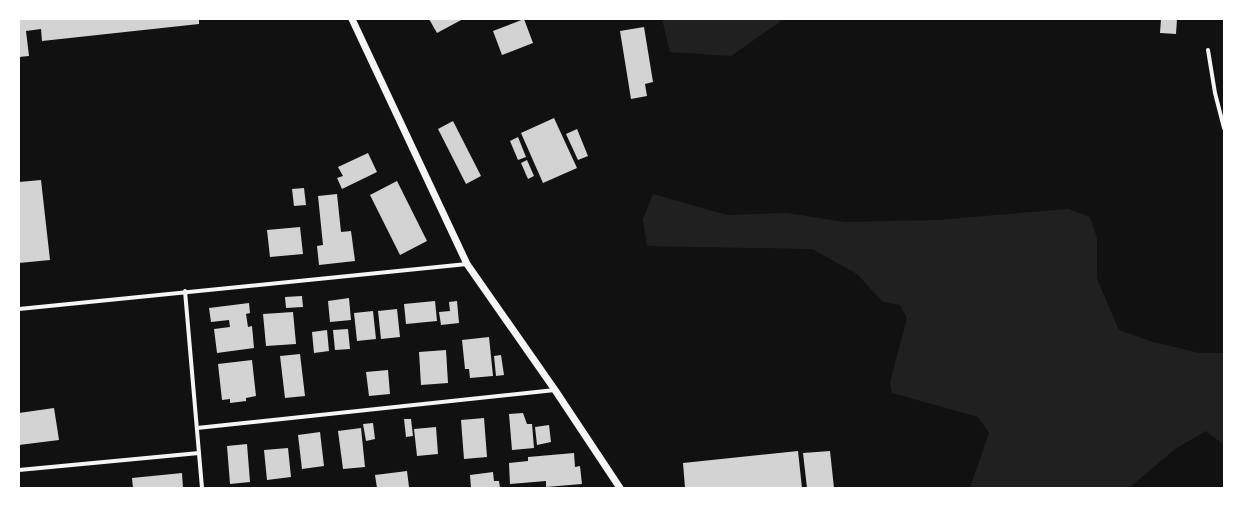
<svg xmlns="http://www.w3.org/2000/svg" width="1243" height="507" font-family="'Source Sans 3',sans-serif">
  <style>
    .green { fill: #202020 }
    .building { fill: #d3d3d3 }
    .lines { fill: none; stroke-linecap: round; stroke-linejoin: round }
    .minor { stroke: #f5f5f5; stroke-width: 4 }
    .tertiary { stroke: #f5f5f5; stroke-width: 7 }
  </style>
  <rect width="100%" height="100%" fill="#111"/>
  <g class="green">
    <polygon points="662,19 784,19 731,56 670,52"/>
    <polygon points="653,194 727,215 787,213 845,222 937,220 1068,209 1090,217 1097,238 1097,279 1119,330 1150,341 1199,353 1224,353 1224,445 1206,431 1175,449 1129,488 970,488 989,433 978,417 892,393 890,382 907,318 900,305 883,302 857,274 812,249 647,246 643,219"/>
  </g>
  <g class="building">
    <polygon points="19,19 199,19 199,24 42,41 41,29 26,31 29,56 19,57"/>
    <polygon points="429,19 463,19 437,33"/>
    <polygon points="524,19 533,43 502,55 493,31"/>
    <polygon points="1161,19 1177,19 1176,34 1160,33"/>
    <polygon points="644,27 653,82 645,84 647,96 631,99 620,31"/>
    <polygon points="554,118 577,168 543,183 521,133"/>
    <polygon points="453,121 481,176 466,184 438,129"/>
    <polygon points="577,129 588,156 578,160 566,134"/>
    <polygon points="518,137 526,157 518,160 510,141"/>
    <polygon points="368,153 377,172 342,189 337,178 343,176 338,167"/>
    <polygon points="527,160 534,176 528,179 521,163"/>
    <polygon points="41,180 50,260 19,263 19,182"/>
    <polygon points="397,181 427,241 400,255 370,195"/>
    <polygon points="304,188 306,205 294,206 292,189"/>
    <polygon points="337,194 341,232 351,231 355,261 319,265 317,246 323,245 318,196"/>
    <polygon points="300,227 303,254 270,257 267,230"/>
    <polygon points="302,296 303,307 286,308 285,297"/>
    <polygon points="349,298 351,320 330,322 328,301"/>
    <polygon points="435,301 437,321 406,324 404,304"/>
    <polygon points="457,301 459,323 441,325 439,312 450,311 449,302"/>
    <polygon points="249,303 250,313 246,314 248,327 252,326 254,348 217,353 214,329 230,327 229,320 211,322 209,308"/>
    <polygon points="397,309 400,337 381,339 378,311"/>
    <polygon points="373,311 376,339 357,341 354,313"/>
    <polygon points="293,312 296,344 266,346 263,314"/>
    <polygon points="348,329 350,349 335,350 333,330"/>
    <polygon points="327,330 329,351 314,353 312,332"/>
    <polygon points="489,337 493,376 470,378 469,369 465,369 462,340"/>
    <polygon points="446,350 448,383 421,385 419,352"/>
    <polygon points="300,354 305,396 285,398 280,356"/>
    <polygon points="501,355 504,375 496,376 494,356"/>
    <polygon points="252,360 256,396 246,398 246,401 230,403 230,399 222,400 218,364"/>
    <polygon points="388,370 390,394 369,396 366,372"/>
    <polygon points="54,408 59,440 19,445 19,413"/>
    <polygon points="523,413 527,424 532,424 534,448 512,450 509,414"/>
    <polygon points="484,418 487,457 464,459 461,420"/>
    <polygon points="404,419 411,419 413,436 406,437"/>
    <polygon points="373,423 375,439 366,441 363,424"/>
    <polygon points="549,425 551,442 537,445 535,427"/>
    <polygon points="436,427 438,454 417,456 414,429"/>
    <polygon points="361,428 365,467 343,469 338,431"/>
    <polygon points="320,432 324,466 302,469 298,435"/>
    <polygon points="247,444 250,482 230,484 227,446"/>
    <polygon points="288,448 291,477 267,480 264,450"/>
    <polygon points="798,451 802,488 685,488 683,463"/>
    <polygon points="830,451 834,488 807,488 803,453"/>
    <polygon points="574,453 575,467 580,466 582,484 546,487 546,481 510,484 509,463 528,461 528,457"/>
    <polygon points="407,471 409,487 377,488 375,475"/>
    <polygon points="493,472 494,481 499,481 500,488 471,488 470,475"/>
    <polygon points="182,473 183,488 133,488 132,478"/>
  </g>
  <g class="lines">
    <g class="minor">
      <polyline points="1208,50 1215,93 1224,128"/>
      <polyline points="185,291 202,488"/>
      <polyline points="19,309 467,264"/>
      <polyline points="197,428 555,390"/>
      <polyline points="19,470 199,453"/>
    </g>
    <polyline class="tertiary" points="352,19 467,264 555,390 620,488"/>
  </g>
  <rect width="1243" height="507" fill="none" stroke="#ffffff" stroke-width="40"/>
</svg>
